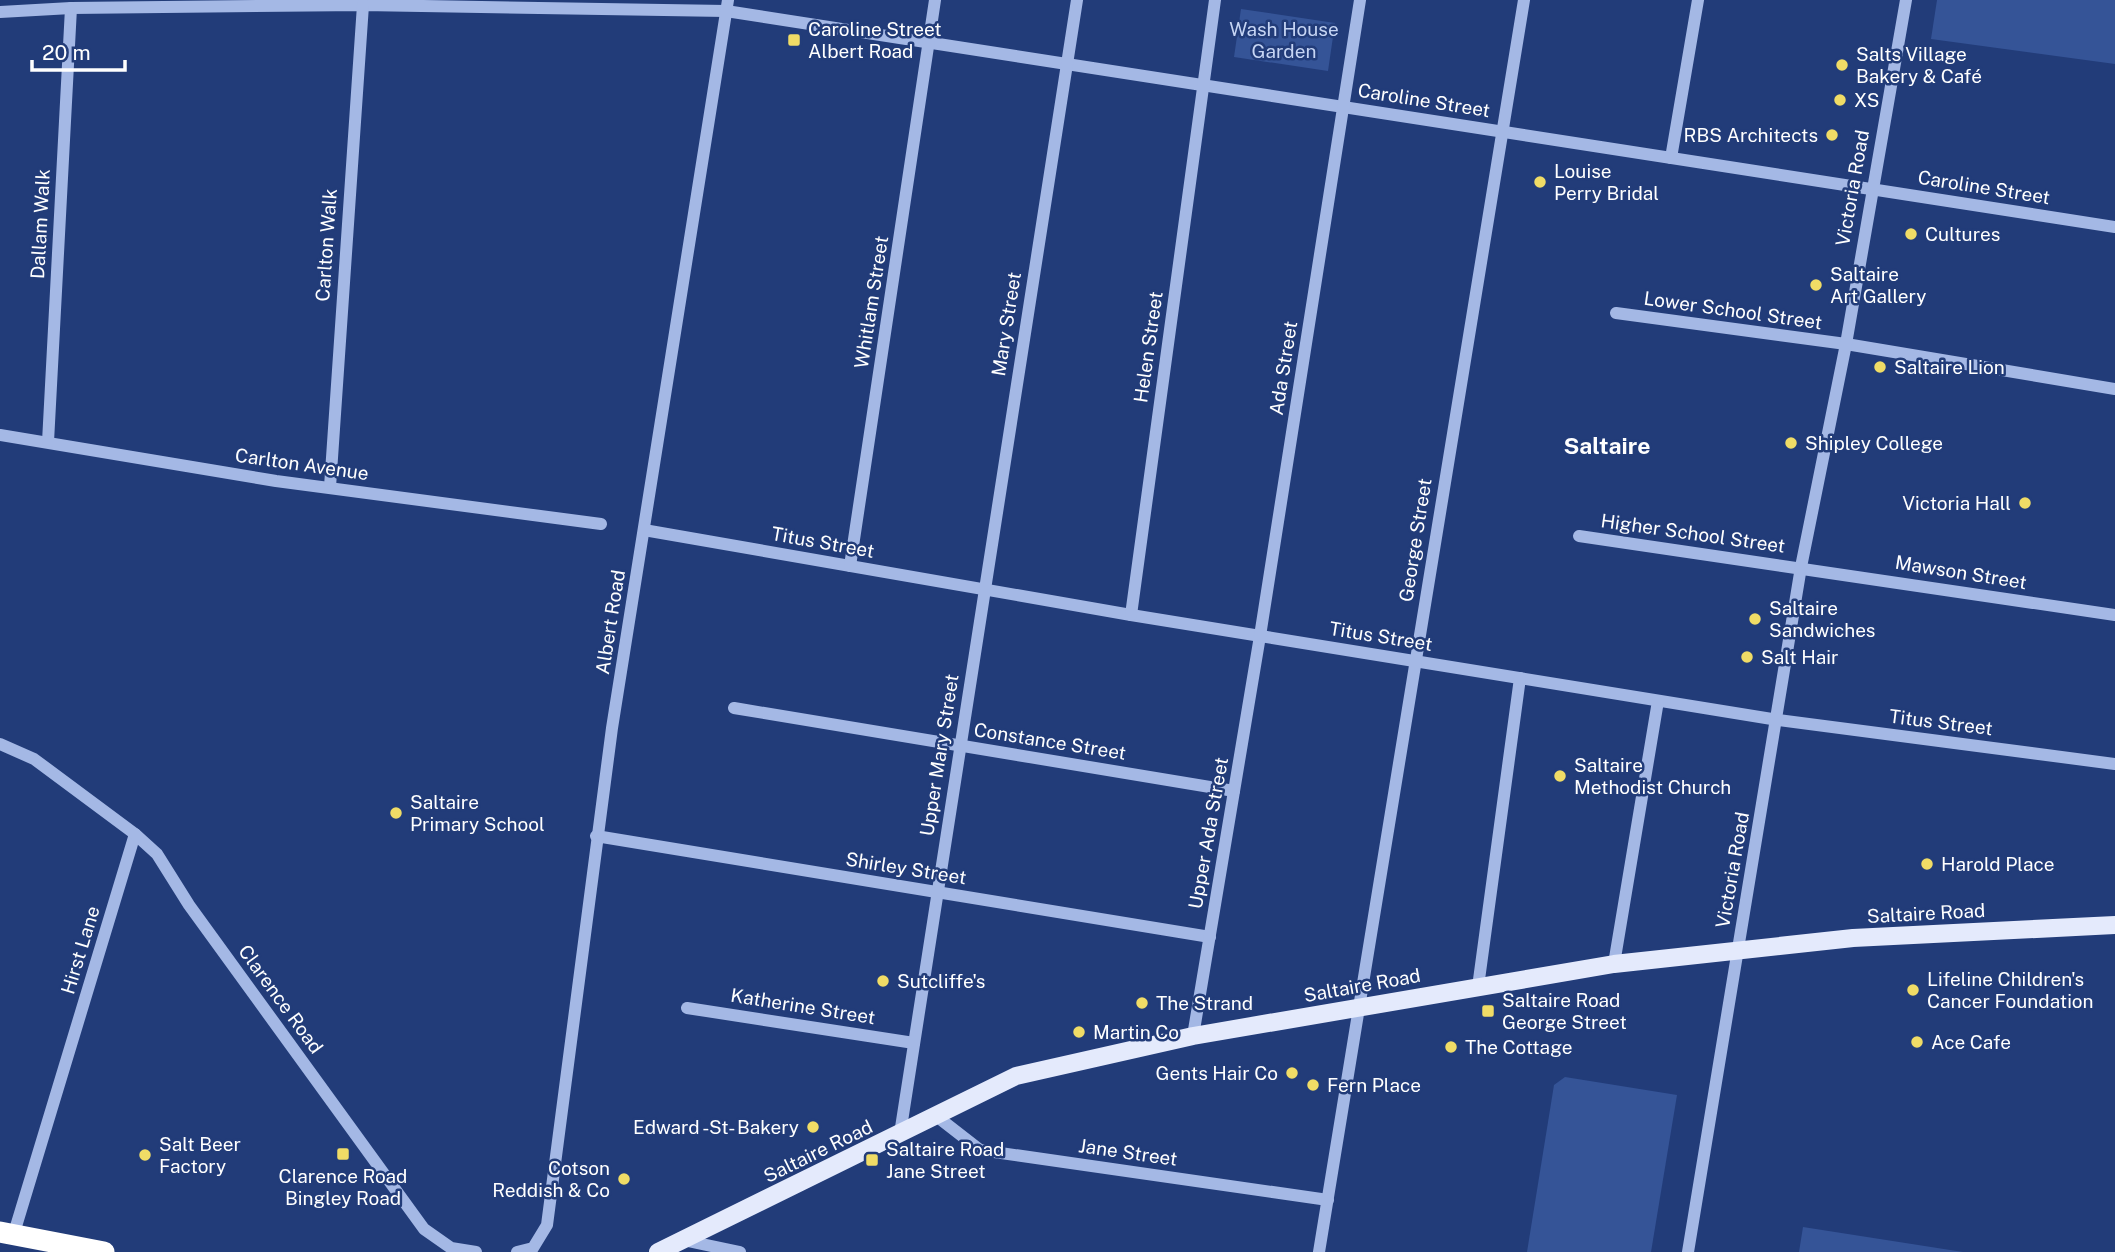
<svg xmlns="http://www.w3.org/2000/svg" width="2115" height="1252" font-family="'Public Sans',sans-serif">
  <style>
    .green { fill: #355497 }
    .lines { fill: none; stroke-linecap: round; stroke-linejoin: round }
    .minor { stroke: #a4b8e5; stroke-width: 12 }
    .major { stroke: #e4eafc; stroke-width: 18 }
    .highway { stroke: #fff; stroke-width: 21 }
    .poi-dot { fill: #f0dc66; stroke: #223c79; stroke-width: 2.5 }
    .labels { text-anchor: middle; stroke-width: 5; stroke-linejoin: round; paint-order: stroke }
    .poi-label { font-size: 19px; fill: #fff; stroke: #223c79; text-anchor: start }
    .park-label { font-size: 19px; fill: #c6d5f4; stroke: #223c79 }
    .street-label { font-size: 19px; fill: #fff; stroke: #223c79 }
    .quarter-label { font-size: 23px; font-weight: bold; fill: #fff; stroke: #223c79 }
  </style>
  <rect width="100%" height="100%" fill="#223c79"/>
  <g class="green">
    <polygon points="1937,0 2115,0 2115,64 1931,39"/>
    <polygon points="1241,9 1335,23 1328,71 1234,57"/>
    <polygon points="1565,1077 1677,1095 1651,1252 1527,1252 1554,1085"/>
    <polygon points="1803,1227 1963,1252 1799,1252"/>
  </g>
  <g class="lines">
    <g class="minor">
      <polyline points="0,12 71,8 363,5 726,11 2115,227"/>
      <polyline points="1671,158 1698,0"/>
      <polyline points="1616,313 1846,344 2115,389"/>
      <polyline points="0,435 276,481 601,524"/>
      <polyline points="48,442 71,8"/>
      <polyline points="330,487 363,5"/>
      <polyline points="644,530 1131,615 1778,720 2115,764"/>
      <polyline points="1579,536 2115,615"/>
      <polyline points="850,566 935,0"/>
      <polyline points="1131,615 1215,0"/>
      <polyline points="734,708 1234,791"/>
      <polyline points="0,744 34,759 135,834 14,1233"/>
      <polyline points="135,834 157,854 189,905 424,1229 451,1248 476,1252"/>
      <polyline points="596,836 1210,937"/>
      <polyline points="1614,964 1658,701"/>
      <polyline points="1478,987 1520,678"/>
      <polyline points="687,1008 914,1043"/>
      <polyline points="1193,1036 1260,636 1360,0"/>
      <polyline points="935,1115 980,1150 1328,1200"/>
      <polyline points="900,1134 1077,0"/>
      <polyline points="683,1240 740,1252"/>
      <polyline points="517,1252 533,1248 547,1225 612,728 728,0"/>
      <polyline points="1319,1252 1524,0"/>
      <polyline points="1688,1252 1801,567 1846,344 1906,0"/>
    </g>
    <polyline class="major" points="658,1252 1016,1076 1193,1036 1614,964 1853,938 2115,925"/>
    <polyline class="highway" points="0,1232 104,1252"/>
  </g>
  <g class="poi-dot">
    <rect x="787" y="33" width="14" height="14" rx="3.5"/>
    <circle cx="1842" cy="65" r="7"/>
    <circle cx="1840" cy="100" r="7"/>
    <circle cx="1832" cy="135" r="7"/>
    <circle cx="1540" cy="182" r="7"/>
    <circle cx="1911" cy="234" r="7"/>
    <circle cx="1816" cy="285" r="7"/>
    <circle cx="1880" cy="367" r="7"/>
    <circle cx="1791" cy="443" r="7"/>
    <circle cx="2025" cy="503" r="7"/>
    <circle cx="1755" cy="619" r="7"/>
    <circle cx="1747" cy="657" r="7"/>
    <circle cx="1560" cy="776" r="7"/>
    <circle cx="396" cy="813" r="7"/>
    <circle cx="1927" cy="864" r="7"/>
    <circle cx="883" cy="981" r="7"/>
    <circle cx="1913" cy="990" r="7"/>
    <circle cx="1142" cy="1003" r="7"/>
    <rect x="1481" y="1004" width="14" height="14" rx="3.5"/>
    <circle cx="1079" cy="1032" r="7"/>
    <circle cx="1917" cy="1042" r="7"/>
    <circle cx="1451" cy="1047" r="7"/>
    <circle cx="1292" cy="1073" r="7"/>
    <circle cx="1313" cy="1085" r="7"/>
    <circle cx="813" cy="1127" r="7"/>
    <rect x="336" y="1147" width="14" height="14" rx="3.5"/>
    <circle cx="145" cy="1155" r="7"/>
    <rect x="865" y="1153" width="14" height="14" rx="3.5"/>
    <circle cx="624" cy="1179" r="7"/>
  </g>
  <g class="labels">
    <g class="poi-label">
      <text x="808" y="36">Caroline Street<tspan x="808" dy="22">Albert Road</tspan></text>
      <text x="1856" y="61">Salts Village<tspan x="1856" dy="22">Bakery &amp; Café</tspan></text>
      <text x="1854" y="107">XS</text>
      <text x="1818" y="142" text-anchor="end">RBS Architects</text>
      <text x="1554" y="178">Louise<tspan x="1554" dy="22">Perry Bridal</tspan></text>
      <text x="1925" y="241">Cultures</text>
      <text x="1830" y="281">Saltaire<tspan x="1830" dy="22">Art Gallery</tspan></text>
      <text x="1894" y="374">Saltaire Lion</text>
      <text x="1805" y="450">Shipley College</text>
      <text x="2011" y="510" text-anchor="end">Victoria Hall</text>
      <text x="1769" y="615">Saltaire<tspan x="1769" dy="22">Sandwiches</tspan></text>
      <text x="1761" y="664">Salt Hair</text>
      <text x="1574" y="772">Saltaire<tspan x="1574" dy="22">Methodist Church</tspan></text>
      <text x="410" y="809">Saltaire<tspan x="410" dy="22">Primary School</tspan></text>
      <text x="1941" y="871">Harold Place</text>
      <text x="1927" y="986">Lifeline Children's<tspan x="1927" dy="22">Cancer Foundation</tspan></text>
      <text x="897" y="988">Sutcliffe's</text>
      <text x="1502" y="1007">Saltaire Road<tspan x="1502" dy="22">George Street</tspan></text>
      <text x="1156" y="1010">The Strand</text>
      <text x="1093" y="1039">Martin Co</text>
      <text x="1931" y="1049">Ace Cafe</text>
      <text x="1465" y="1054">The Cottage</text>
      <text x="1278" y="1080" text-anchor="end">Gents Hair Co</text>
      <text x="1327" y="1092">Fern Place</text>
      <text x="799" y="1134" text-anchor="end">Edward -St- Bakery</text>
      <text x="159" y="1151">Salt Beer<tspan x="159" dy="22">Factory</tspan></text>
      <text x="886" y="1156">Saltaire Road<tspan x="886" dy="22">Jane Street</tspan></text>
      <text x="610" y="1175" text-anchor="end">Cotson<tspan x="610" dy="22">Reddish &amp; Co</tspan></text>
      <text x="343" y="1183" text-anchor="middle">Clarence Road<tspan x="343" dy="22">Bingley Road</tspan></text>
    </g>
    <g class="park-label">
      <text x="1284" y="36">Wash House<tspan x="1284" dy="22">Garden</tspan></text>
    </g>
    <g class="street-label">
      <text transform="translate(1424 100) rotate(9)" y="7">Caroline Street</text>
      <text transform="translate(1984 187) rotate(9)" y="7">Caroline Street</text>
      <text transform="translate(1852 188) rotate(-80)" y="7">Victoria Road</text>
      <text transform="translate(40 224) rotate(-87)" y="7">Dallam Walk</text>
      <text transform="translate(326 245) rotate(-86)" y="7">Carlton Walk</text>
      <text transform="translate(871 302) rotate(-81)" y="7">Whitlam Street</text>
      <text transform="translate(1733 310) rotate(8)" y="7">Lower School Street</text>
      <text transform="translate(1006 324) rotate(-81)" y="7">Mary Street</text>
      <text transform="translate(1148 347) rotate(-82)" y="7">Helen Street</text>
      <text transform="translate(1283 368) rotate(-81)" y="7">Ada Street</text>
      <text transform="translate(302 464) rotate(8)" y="7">Carlton Avenue</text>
      <text transform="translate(1693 533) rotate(8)" y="7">Higher School Street</text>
      <text transform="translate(1415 540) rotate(-81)" y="7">George Street</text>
      <text transform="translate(823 542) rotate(10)" y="7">Titus Street</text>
      <text transform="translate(1961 572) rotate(9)" y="7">Mawson Street</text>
      <text transform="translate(610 622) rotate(-81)" y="7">Albert Road</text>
      <text transform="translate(1381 636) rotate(9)" y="7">Titus Street</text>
      <text transform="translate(1941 722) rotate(7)" y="7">Titus Street</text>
      <text transform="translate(1050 741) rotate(9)" y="7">Constance Street</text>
      <text transform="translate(939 755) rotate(-81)" y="7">Upper Mary Street</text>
      <text transform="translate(1208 833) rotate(-80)" y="7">Upper Ada Street</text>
      <text transform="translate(906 868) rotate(9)" y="7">Shirley Street</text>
      <text transform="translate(1732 870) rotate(-80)" y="7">Victoria Road</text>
      <text transform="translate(1926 913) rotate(-3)" y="7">Saltaire Road</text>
      <text transform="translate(80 950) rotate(-73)" y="7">Hirst Lane</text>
      <text transform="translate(1362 985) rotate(-10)" y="7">Saltaire Road</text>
      <text transform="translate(281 999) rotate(54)" y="7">Clarence Road</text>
      <text transform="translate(803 1006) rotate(9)" y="7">Katherine Street</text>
      <text transform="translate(818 1151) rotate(-26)" y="7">Saltaire Road</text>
      <text transform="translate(1128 1152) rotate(8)" y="7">Jane Street</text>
    </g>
    <g class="quarter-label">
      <text x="1607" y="454">Saltaire</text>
    </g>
  </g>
  <path d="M32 60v10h93v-10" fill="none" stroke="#ffffff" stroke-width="3.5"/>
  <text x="42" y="60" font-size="21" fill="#ffffff" stroke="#223c79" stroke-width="5" paint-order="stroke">20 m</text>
</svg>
